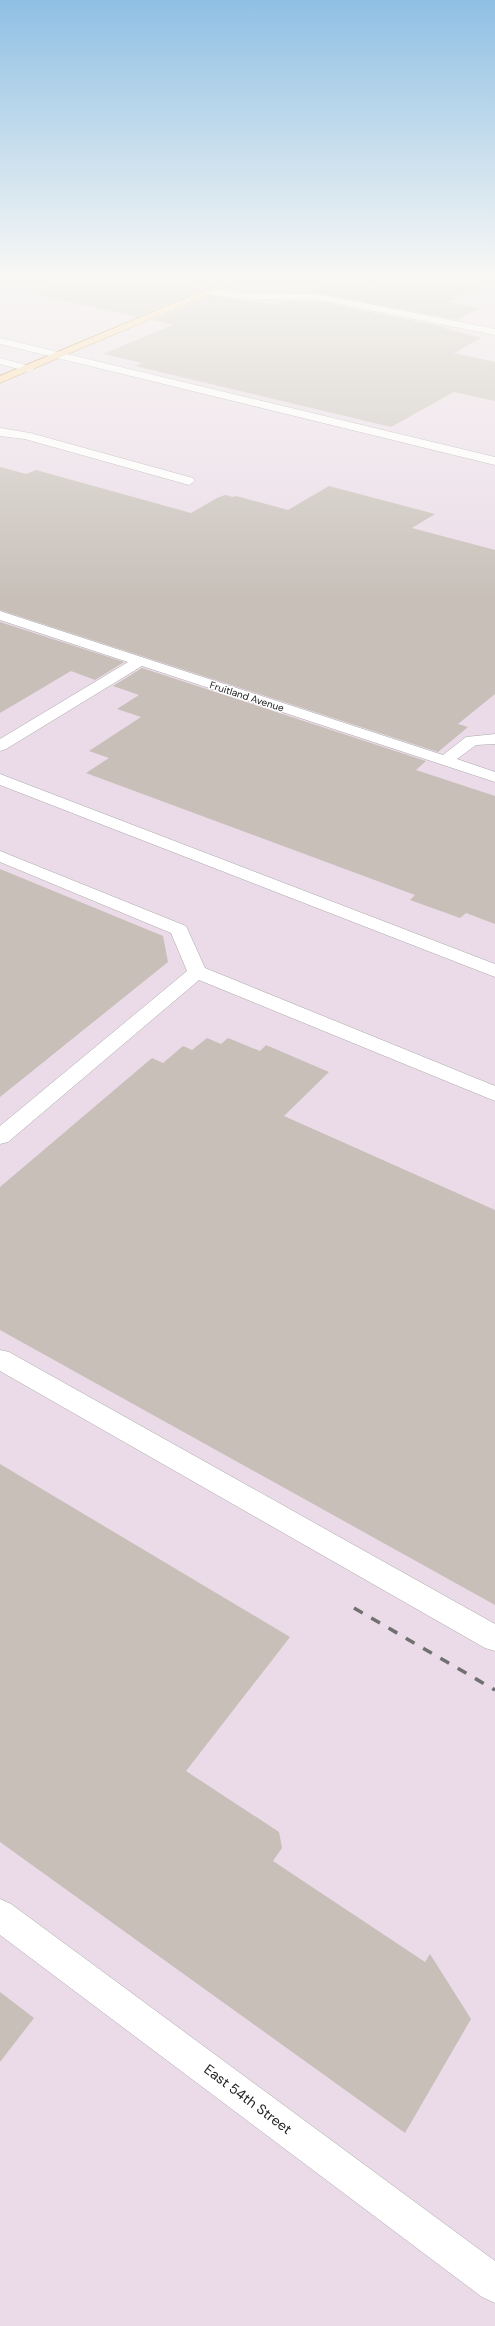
<svg xmlns="http://www.w3.org/2000/svg" width="495" height="2326" font-family="'DM Sans',sans-serif">
  <style>
    .industrial { fill: #ebdbe8 }
    .building { fill: #c7bfb8 }
    .lines { fill: none; stroke-linecap: round; stroke-linejoin: round }
    .minor-casing { stroke: #a9a9a9; stroke-width: 1 }
    .major-casing { stroke: #a06b00; stroke-width: 1 }
    .minor { fill: #fff; fill-rule: evenodd }
    .major { fill: #fcd6a4; fill-rule: evenodd }
    .rail { stroke: #707070; stroke-width: 3.5; stroke-dasharray: 10 10; stroke-linecap: butt }
    .labels { text-anchor: middle; stroke-width: 3; stroke-linejoin: round; paint-order: stroke }
    .far-street-label { font-size: 10px; fill: #222; stroke: #fff }
    .near-street-label { font-size: 14px; fill: #222; stroke: #fff }
  </style>
  <rect width="100%" height="100%" fill="#f2efe9"/>
  <rect class="industrial" x="0" y="274" width="495" height="2052"/>
  <g class="building">
    <polygon points="80,274 204,274 204,275 181,285 203,289 137,317 39,295 42,294 34,292"/>
    <polygon points="401,274 430,274 484,285 449,302 479,308 458,320 312,292 337,281 372,288"/>
    <polygon points="209,296 276,305 285,301 319,302 445,327 443,328 481,338 454,353 495,362 495,401 454,392 391,427 135,366 142,363 103,354 173,325 152,320"/>
    <polygon points="0,467 26,474 36,470 191,513 217,498 225,495 233,497 236,496 288,510 329,486 435,514 412,528 495,550 495,694 458,724 468,727 438,752 0,610"/>
    <polygon points="0,622 124,662 95,680 71,671 0,713"/>
    <polygon points="142,668 426,761 416,770 495,796 495,924 466,913 460,918 410,900 415,895 86,773 109,758 89,751 141,717 117,709 139,695 113,686"/>
    <polygon points="0,869 163,936 168,962 0,1097"/>
    <polygon points="207,1038 221,1044 228,1038 260,1051 266,1045 329,1072 284,1116 495,1210 495,1605 0,1330 0,1187 152,1058 163,1063 183,1046 192,1050"/>
    <polygon points="0,1464 290,1637 186,1771 279,1832 282,1848 273,1861 425,1962 430,1954 471,2019 405,2133 0,1842"/>
    <polygon points="0,1992 34,2018 0,2062"/>
  </g>
  <g class="lines">
    <g class="minor-casing">
      <g id="minor">
        <polygon points="294,274 332,274 320,280"/>
        <polygon points="209,289 243,293 319,294 495,329 495,335 319,300 243,299 206,294 204,292"/>
        <polygon points="0,338 495,457 495,465 0,344"/>
        <polygon points="0,358 33,367 34,369 29,372 0,364"/>
        <polygon points="0,428 30,433 193,478 195,481 189,485 25,439 0,436"/>
        <polygon points="0,611 443,755 466,737 495,734 495,744 476,745 457,759 495,772 495,782 142,666 6,749 0,751 0,739 128,662 0,620"/>
        <polygon points="0,774 495,964 495,977 0,785"/>
        <polygon points="0,851 186,926 205,968 495,1086 495,1101 199,980 8,1142 0,1144 0,1126 187,971 171,933 0,862"/>
        <polygon points="0,1350 9,1352 495,1624 495,1651 485,1648 0,1371"/>
        <polygon points="0,1899 11,1904 495,2261 495,2303 482,2297 0,1935"/>
      </g>
    </g>
    <g class="major-casing">
      <g id="major">
        <polygon points="243,274 256,274 0,383 0,376"/>
        <polygon points="472,274 495,275 495,281 473,276"/>
      </g>
    </g>
    <use href="#minor" class="minor"/>
    <use href="#major" class="major"/>
    <polyline class="rail" points="354,1608 495,1690"/>
  </g>
  <linearGradient id="sky" x2="0" y2="1"><stop stop-color="#8fc0e4"/><stop offset="0.46" stop-color="#f9f8f5"/><stop offset="1" stop-color="#f9f8f5" stop-opacity="0"/></linearGradient>
  <rect width="495" height="600" fill="url(#sky)"/>
  <g class="labels">
    <g class="far-street-label">
      <text transform="translate(247 696) rotate(18)" y="4">Fruitland Avenue</text>
    </g>
    <g class="near-street-label">
      <text transform="translate(248 2099) rotate(37)" y="5">East 54th Street</text>
    </g>
  </g>
</svg>
